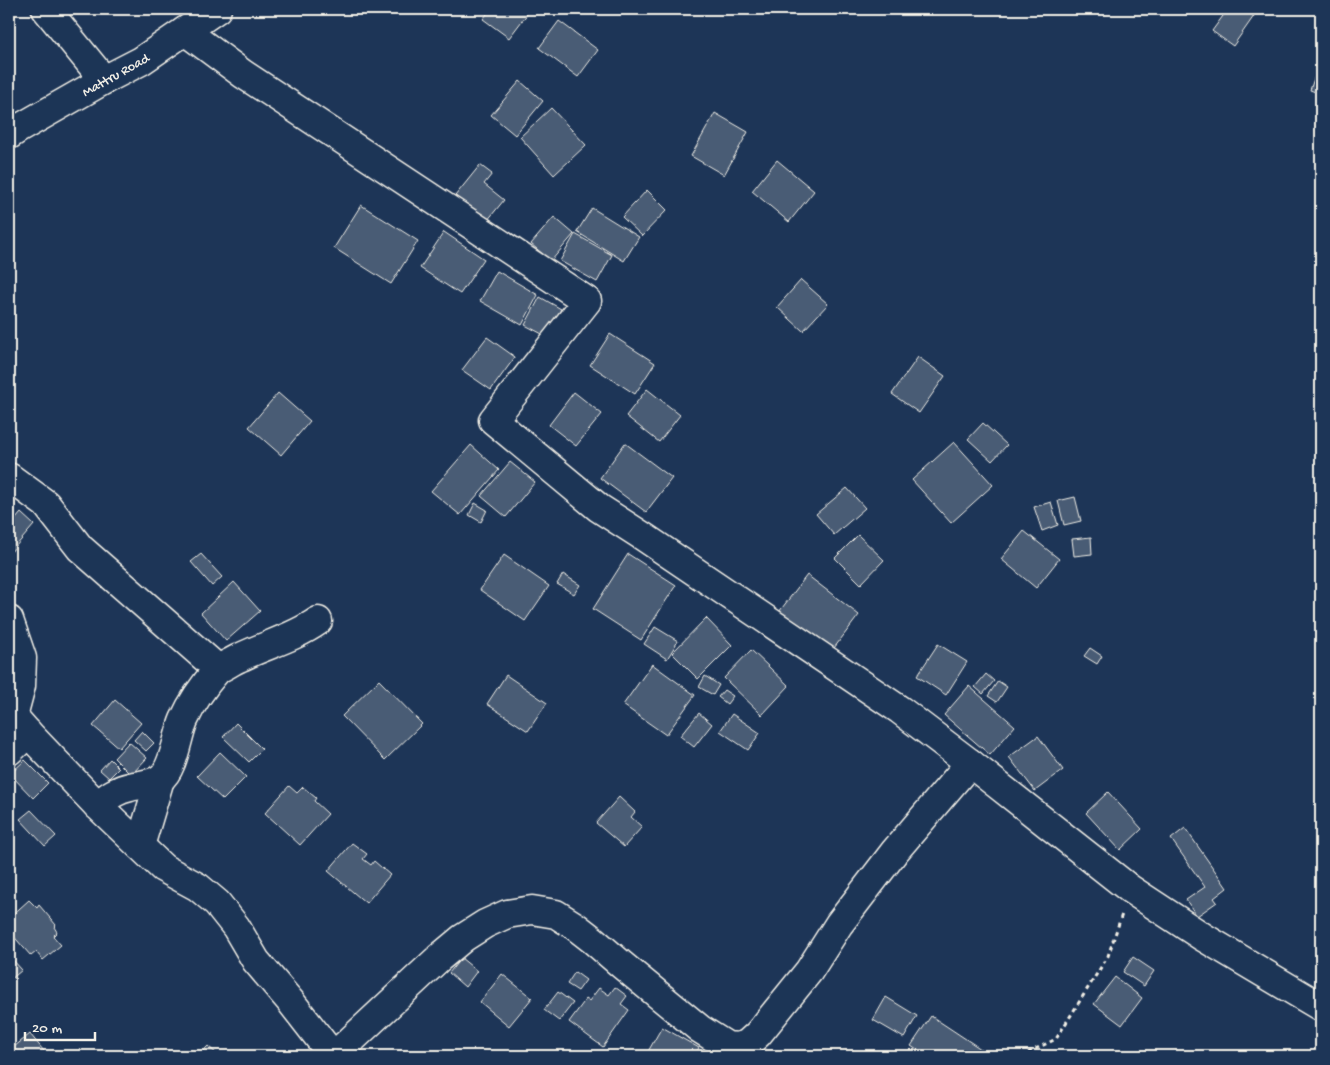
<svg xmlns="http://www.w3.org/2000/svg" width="1330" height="1065" font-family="'Gochi Hand',sans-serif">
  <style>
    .building { fill: #485b74; stroke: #f4f1e8 }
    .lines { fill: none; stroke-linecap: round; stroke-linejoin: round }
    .minor-casing { stroke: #f4f1e8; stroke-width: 31 }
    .major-casing { stroke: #f4f1e8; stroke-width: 31 }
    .path { stroke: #f4f1e8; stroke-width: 3; stroke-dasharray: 4 4; stroke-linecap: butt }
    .minor { stroke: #1d3557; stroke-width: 28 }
    .major { stroke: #1d3557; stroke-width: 28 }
    .labels { text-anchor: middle; stroke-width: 5; stroke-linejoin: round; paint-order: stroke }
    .street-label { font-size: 14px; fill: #f4f1e8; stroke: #1d3557 }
  </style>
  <rect width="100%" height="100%" fill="#1d3557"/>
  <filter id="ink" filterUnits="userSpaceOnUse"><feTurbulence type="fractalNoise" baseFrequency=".02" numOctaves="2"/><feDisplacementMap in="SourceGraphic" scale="10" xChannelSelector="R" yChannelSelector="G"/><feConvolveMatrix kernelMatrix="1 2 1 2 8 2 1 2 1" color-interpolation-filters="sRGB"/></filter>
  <g filter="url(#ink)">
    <g class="building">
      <polygon points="491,9 531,9 509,38 483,19"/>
      <polygon points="1228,9 1244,9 1254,16 1233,46 1212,31"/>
      <polygon points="559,21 598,50 578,77 539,48"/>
      <polygon points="1321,59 1321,94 1310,90"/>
      <polygon points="520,81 543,101 515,135 491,115"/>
      <polygon points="551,108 586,145 554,175 520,137"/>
      <polygon points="715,113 748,132 724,175 691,156"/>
      <polygon points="777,160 814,191 789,222 752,191"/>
      <polygon points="480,165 492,174 484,184 504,200 487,221 455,196"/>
      <polygon points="647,190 667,210 642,236 622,217"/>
      <polygon points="361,205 418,241 391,284 334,248"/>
      <polygon points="592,208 639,237 624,261 577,232"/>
      <polygon points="554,217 574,234 551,261 531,244"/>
      <polygon points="444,232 484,259 460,294 420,268"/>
      <polygon points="575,234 612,255 597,282 560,261"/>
      <polygon points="497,271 538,295 522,325 480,301"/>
      <polygon points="801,280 828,304 803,331 777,307"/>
      <polygon points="540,297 561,309 546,336 525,325"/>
      <polygon points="610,334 655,363 635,394 590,365"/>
      <polygon points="487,337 515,357 491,390 462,370"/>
      <polygon points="918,357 945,376 919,413 892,394"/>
      <polygon points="647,389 680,415 659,442 626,416"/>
      <polygon points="574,392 602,414 576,446 549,425"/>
      <polygon points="278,393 310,421 281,455 249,427"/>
      <polygon points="983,423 1007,445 992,461 968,439"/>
      <polygon points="954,442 993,485 951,523 912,480"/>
      <polygon points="625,443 672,478 646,512 600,478"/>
      <polygon points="471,445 499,470 460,515 431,491"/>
      <polygon points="510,462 535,482 506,517 481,496"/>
      <polygon points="847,488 865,508 834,535 816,514"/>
      <polygon points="1075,497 1081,521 1064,525 1058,501"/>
      <polygon points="1051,502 1058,525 1042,531 1034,507"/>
      <polygon points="475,503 487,510 481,522 469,515"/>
      <polygon points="21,513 34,525 9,554 9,527"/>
      <polygon points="1024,531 1059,559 1036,588 1001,559"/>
      <polygon points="858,535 884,560 861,584 835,558"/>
      <polygon points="1091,537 1092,554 1074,556 1072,539"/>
      <polygon points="201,554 222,577 212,586 191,562"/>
      <polygon points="628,554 676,585 641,640 593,609"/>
      <polygon points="504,555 549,586 525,621 480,590"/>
      <polygon points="563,574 580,585 574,594 557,584"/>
      <polygon points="807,575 859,615 831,652 779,612"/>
      <polygon points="234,582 260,611 226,641 201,613"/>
      <polygon points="706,618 732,645 698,679 672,653"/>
      <polygon points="655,627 678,641 667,659 644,644"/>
      <polygon points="938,644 967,662 946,695 917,676"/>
      <polygon points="1090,648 1102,656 1097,664 1084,656"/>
      <polygon points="751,650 789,686 762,715 724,678"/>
      <polygon points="652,664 695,695 666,735 623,705"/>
      <polygon points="986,674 994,681 983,694 975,687"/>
      <polygon points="506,675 547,703 528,731 487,704"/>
      <polygon points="705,676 719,685 713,695 699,687"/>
      <polygon points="379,680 422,724 385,760 342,716"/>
      <polygon points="998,681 1007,687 997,702 988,696"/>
      <polygon points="969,686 1015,726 990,755 944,715"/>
      <polygon points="724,690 733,696 727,704 718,697"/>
      <polygon points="115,700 141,723 119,748 93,726"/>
      <polygon points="699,713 712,724 694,747 680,736"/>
      <polygon points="732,714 760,733 748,750 720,731"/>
      <polygon points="236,723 262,749 249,762 223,737"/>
      <polygon points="142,731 154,743 146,751 134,740"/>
      <polygon points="1038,736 1063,770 1035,791 1009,757"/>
      <polygon points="129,742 147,758 131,775 114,758"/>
      <polygon points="220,752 246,777 223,800 197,776"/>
      <polygon points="110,759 119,768 109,778 100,770"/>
      <polygon points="25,760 48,783 33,798 10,774"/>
      <polygon points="289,786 297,793 303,787 316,798 314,801 328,814 300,845 265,813"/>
      <polygon points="1108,792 1142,829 1120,850 1086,813"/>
      <polygon points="619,797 635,812 631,817 642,827 624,847 596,823"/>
      <polygon points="31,810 56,836 45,846 20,819"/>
      <polygon points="1185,828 1227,888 1214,898 1217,902 1197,916 1186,900 1205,887 1171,839"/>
      <polygon points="352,843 367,854 363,859 371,865 374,861 390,875 366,903 328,871"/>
      <polygon points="29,900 37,908 39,905 56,925 54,927 57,932 53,936 61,945 43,960 36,952 31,956 9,931 9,918"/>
      <polygon points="1133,957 1154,971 1144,986 1123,972"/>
      <polygon points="461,958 477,971 465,987 449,973"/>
      <polygon points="12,959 22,970 9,981 9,961"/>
      <polygon points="575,972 586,980 578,991 567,984"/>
      <polygon points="502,974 532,998 509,1026 480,1002"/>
      <polygon points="1115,977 1142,998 1122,1025 1094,1004"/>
      <polygon points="615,987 627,996 621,1004 629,1010 603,1047 569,1022 586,999 589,1001 599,988 609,995"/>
      <polygon points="558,992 573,1003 559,1021 544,1010"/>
      <polygon points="886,997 917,1016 904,1038 873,1020"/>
      <polygon points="931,1016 984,1051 981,1056 926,1056 911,1046"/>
      <polygon points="662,1027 699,1048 694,1056 648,1056 646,1055"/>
      <polygon points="30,1034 48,1056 9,1056 9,1051"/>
      <polygon points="208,1046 219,1056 198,1056"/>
    </g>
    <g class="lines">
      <g class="minor-casing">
        <g id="minor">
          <polyline points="46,9 104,80"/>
          <polyline points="185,31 243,74 587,301 493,420 599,508 644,537 900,710 970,763 1130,889 1203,937 1321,1007"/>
          <path d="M9,477L46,504L80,548L218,669C225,666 232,661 239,658C265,645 294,638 318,621"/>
          <polyline points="9,620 22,658 21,686 13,716"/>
          <polyline points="9,714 13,716 28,733 97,805 163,868 198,887 217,903 236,927 256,961 291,1002 333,1056"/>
          <polyline points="9,751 28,733"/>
          <path d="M97,805C109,796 116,790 130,787C140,784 151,785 160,779C174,769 177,736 184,720C192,702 205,684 218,669"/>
          <polyline points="140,846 160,779"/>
          <polyline points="334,1056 439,958 463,938 485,924 507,914 532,910 556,914 575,926 593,940 622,965 700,1029 727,1046 738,1047 747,1044 758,1034 809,971 839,924 895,851 970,763"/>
        </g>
      </g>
      <g class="major-casing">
        <polyline id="major" points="9,135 18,129 104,80 141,61 217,9"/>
      </g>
      <polyline class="path" points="1021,1056 1056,1039 1108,956 1122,914"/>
      <use href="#minor" class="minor"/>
      <use href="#major" class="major"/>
    </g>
  </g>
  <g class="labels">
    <g class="street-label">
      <text transform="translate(115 74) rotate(-29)" y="5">Mattru Road</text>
    </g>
  </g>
  <rect width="1330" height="1065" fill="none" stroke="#1d3557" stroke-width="30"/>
  <rect x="15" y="15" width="1300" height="1035" fill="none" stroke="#f4f1e8" stroke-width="2" filter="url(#ink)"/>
  <path d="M25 1032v8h70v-8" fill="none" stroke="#f4f1e8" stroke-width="2.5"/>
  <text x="32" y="1032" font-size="15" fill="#f4f1e8" stroke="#1d3557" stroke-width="4" paint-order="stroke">20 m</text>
</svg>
